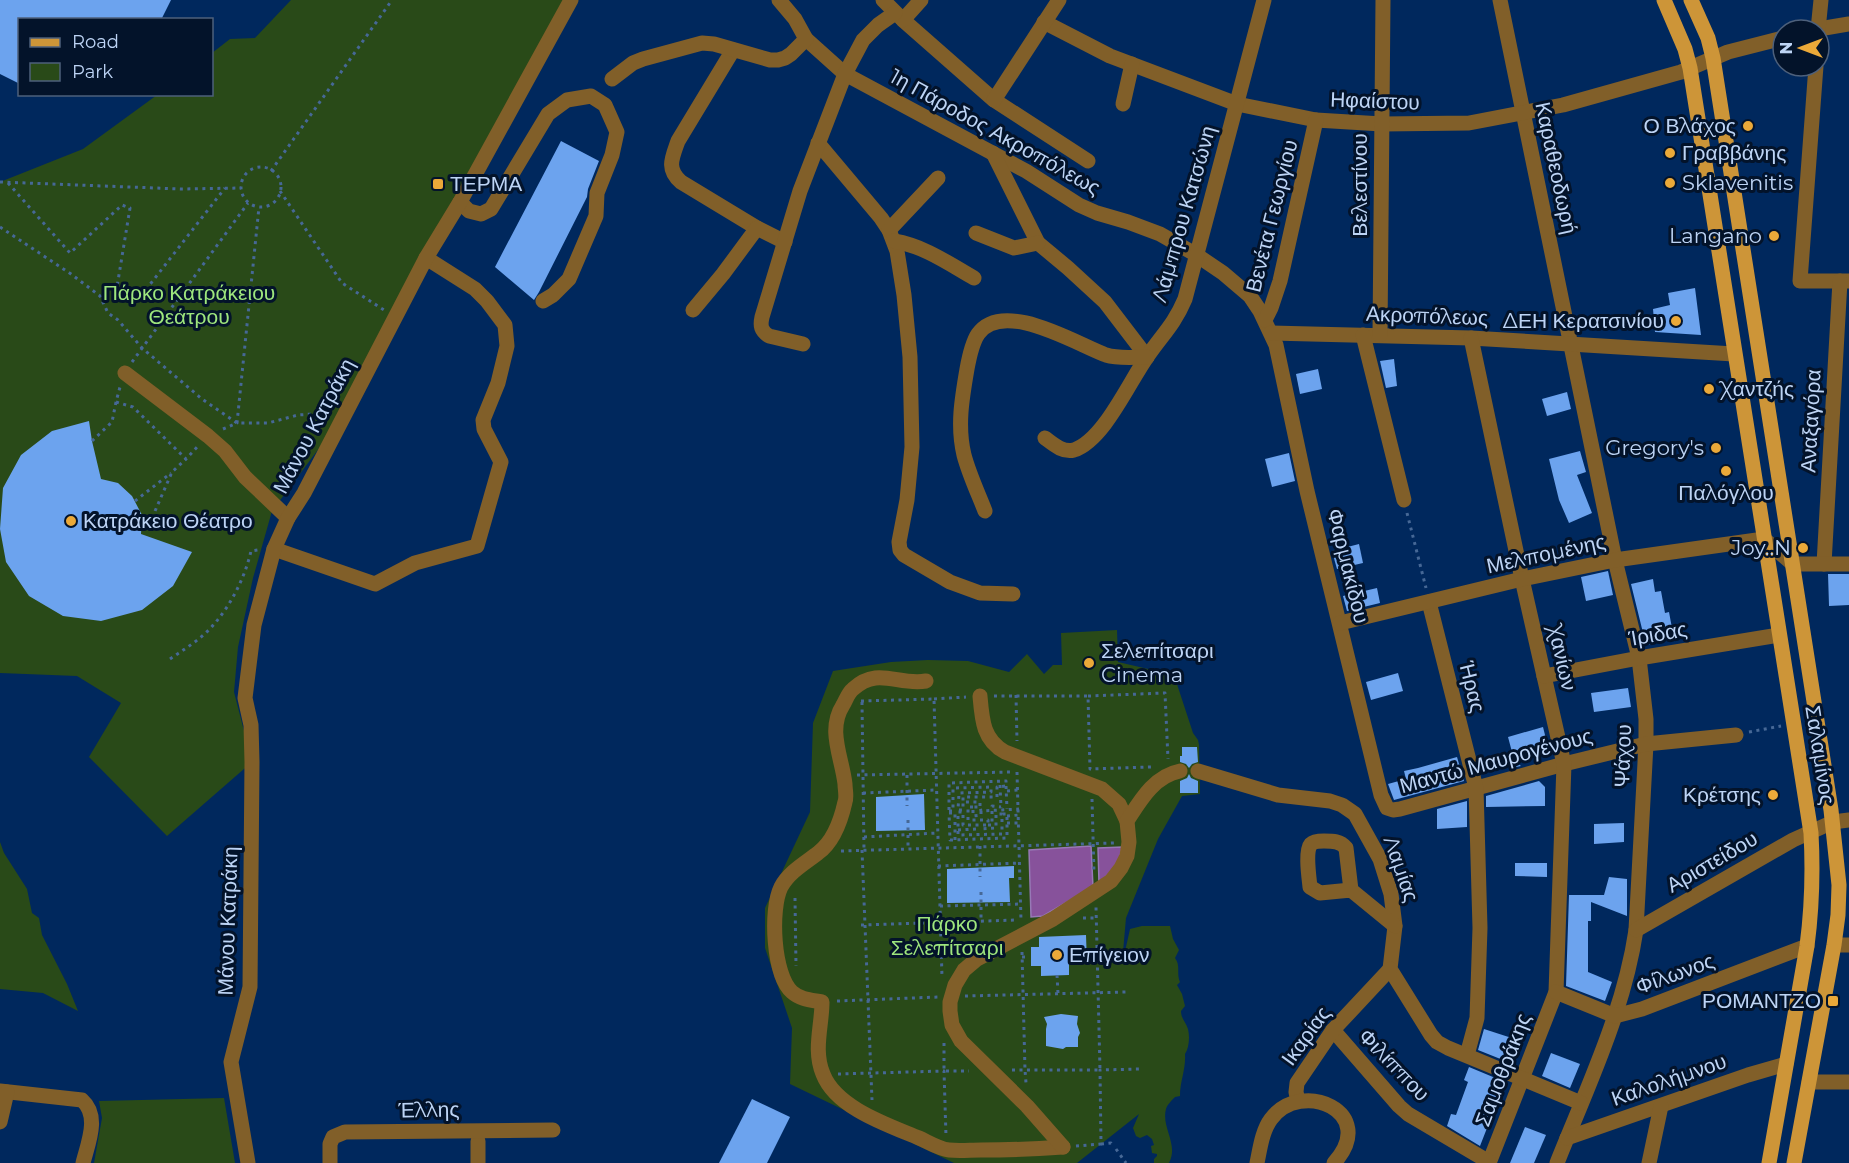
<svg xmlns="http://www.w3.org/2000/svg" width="1849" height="1163" font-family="Montserrat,sans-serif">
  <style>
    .green { fill: #294a18 }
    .water { fill: #87529b; stroke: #9779b6; stroke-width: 1.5 }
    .building { fill: #6ca3ee }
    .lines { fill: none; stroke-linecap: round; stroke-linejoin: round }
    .path { stroke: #466896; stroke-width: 3; stroke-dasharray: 3 4.5; stroke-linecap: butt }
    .minor { stroke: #815f29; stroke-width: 15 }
    .major { stroke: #cd9538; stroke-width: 15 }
    .poi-dot { fill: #eba939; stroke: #03132a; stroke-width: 2 }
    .labels { text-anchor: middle; stroke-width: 6; stroke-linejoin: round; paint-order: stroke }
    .street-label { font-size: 21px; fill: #bdd4f5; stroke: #03132a }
    .poi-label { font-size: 21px; fill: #bdd4f5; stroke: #03132a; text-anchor: end }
    .park-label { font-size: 21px; fill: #9ee67d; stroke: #03132a }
  </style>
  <rect width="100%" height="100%" fill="#00285d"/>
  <g class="green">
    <polygon points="291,0 570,0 347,411 272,511 253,578 238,647 234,692 252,762 167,836 89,757 121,703 77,676 0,673 0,182 83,149 157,95 212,94 212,53 230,39 255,38"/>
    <path d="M1117,630L1118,662L1174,675L1193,733L1198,740L1199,745L1200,794L1182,796L1158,839L1126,918L1123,952L1124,956L1130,929L1142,926H1170L1173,939L1179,950L1175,958C1181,966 1176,973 1180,982L1177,985L1182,994L1185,1006L1181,1011C1181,1019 1186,1022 1188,1029C1190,1037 1189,1048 1185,1054C1186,1069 1180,1081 1180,1096L1175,1097C1172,1100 1167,1105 1166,1109C1161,1128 1179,1144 1169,1163H1154V1159L1157,1156V1154L1152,1153L1151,1146L1154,1145L1152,1139L1147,1135L1140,1138L1136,1136L1133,1128L1139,1114L1077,1163H954L790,1084L792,1028L765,948V908L810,812L813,723L833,671L891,662L928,660L968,661L1009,672L1027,654L1044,674L1053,665H1062L1061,633Z"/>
    <polygon points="0,842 4,853 27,889 32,913 39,918 42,935 67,984 78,1011 43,993 0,989"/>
    <polygon points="224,1098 235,1163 94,1163 102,1118 99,1101"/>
  </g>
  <g class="water">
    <polygon points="1091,846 1093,887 1043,916 1031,917 1029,850"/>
    <path d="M1122,847C1119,865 1113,871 1099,883L1098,848Z"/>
  </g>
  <g class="building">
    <polygon points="0,0 171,0 161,20 20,20 20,84 0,74"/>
    <polygon points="561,141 599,161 588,189 587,197 539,292 534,300 495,267"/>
    <polygon points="1695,288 1701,335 1655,332 1653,309 1670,305 1668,293"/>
    <polygon points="1394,359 1397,386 1386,388 1380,361"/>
    <polygon points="1318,369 1322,389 1300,394 1296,374"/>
    <polygon points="1567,392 1571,409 1547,416 1542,399"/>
    <polygon points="89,421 92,441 101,479 118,483 132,496 142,515 141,534 192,552 173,586 142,610 101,621 63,616 29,596 6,562 0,529 3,488 21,455 52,431"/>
    <polygon points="1580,451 1586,472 1577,475 1592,513 1569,523 1559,500 1549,459"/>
    <polygon points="1289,453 1295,481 1272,487 1265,459"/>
    <polygon points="1359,544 1363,563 1337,569 1332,551"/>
    <polygon points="1608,571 1613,595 1586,601 1581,577"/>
    <polygon points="1828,574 1849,574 1849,605 1829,606"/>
    <polygon points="1653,579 1655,592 1661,591 1665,613 1669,612 1674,639 1646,645 1631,584"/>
    <polygon points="1377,588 1380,603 1347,611 1343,596"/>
    <polygon points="1398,673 1403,691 1371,700 1366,682"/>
    <polygon points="1628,688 1631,707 1594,712 1591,693"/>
    <polygon points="1543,727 1549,751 1515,761 1521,766 1516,767 1508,737"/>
    <polygon points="1182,747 1197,747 1198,762 1192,764 1189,768 1186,764 1180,762 1180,756 1182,756"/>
    <polygon points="1457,757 1464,781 1394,800 1388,784 1406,779 1404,771 1418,768"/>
    <polygon points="1189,774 1191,778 1198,781 1198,793 1180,793 1180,781 1187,778"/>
    <polygon points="1539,781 1545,787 1545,806 1486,807 1486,796"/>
    <polygon points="924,794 925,830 876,831 876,797"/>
    <polygon points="1467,801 1467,827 1437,829 1437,809"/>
    <polygon points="1624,823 1624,842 1594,844 1594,824"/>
    <polygon points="1515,863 1547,863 1547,877 1515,876"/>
    <polygon points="1014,866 1014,878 1009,878 1010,902 947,903 947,869"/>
    <polygon points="1609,877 1627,879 1627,916 1591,902 1591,921 1588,921 1588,972 1612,982 1605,1001 1566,986 1569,895 1604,895"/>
    <polygon points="1086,935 1087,964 1069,964 1069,975 1041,976 1041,966 1031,966 1031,947 1039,947 1039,937"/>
    <polygon points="1061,1014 1078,1016 1077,1024 1080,1033 1078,1037 1078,1047 1066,1047 1063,1049 1046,1046 1046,1029 1047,1024 1044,1017"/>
    <polygon points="1484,1029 1521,1041 1513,1064 1478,1050"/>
    <polygon points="1551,1053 1580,1064 1570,1088 1542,1076"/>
    <polygon points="1469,1067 1505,1082 1480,1146 1447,1126 1451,1114 1456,1115 1468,1082 1464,1080"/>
    <polygon points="752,1099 790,1117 767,1163 719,1163"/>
    <polygon points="1525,1127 1546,1135 1534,1163 1510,1163"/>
  </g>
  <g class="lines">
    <g class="path">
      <circle cx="261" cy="187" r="20"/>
      <polyline points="271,171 392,0"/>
      <polyline points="0,182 181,189 241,188"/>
      <polyline points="8,183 70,253 122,205 130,208 116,293 134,305 225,188"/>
      <polyline points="280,191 342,283 384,310"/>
      <polyline points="0,227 71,274 100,296 108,313 118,320 142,348 202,399 237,423 268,423 298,415 328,413"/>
      <polyline points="132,362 248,203"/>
      <polyline points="116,402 133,407 186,459 198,446"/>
      <polyline points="223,429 237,423 259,207"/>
      <polyline points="92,441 112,422 116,402 120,387"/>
      <polyline points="135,501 171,473"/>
      <polyline points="1407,513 1426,588"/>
      <polyline points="141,528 152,518 172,472 186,459"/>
      <path d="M170,659C186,648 203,638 215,623C232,603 245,577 251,551L258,550"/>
      <polyline points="1016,695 1017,741"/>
      <polyline points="994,696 1088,696 1090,769 1151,767"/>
      <polyline points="1088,696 1165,693 1168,759"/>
      <polyline points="934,699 966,697"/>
      <polyline points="861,701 934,699 942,977"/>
      <polyline points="862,702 864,850"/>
      <polyline points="1749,732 1781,726"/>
      <polyline points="1017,772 1021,921"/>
      <polyline points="857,775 1012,772"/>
      <polyline points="907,775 907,806"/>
      <polyline points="1000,785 1001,808"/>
      <polyline points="1006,786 1007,809"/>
      <polyline points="1007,791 1018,790"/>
      <polyline points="863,793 936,790"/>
      <polyline points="1092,799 1094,874"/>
      <polyline points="973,807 968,807 968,820 988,820 988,825 963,825 963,812 958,812 958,835 1002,834 1002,814 996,814 996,828 980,829"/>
      <polyline points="949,810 949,783 1006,781 1006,786 997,787 997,797 963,797 963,802"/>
      <polyline points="949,811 953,811 953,788 991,787 991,792 959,793 958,810 963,810 963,802 980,802 980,807"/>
      <polyline points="981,811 981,815 973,816 973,807 980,807 981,811 1019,809"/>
      <polyline points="1007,816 1019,815"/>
      <polyline points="908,820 908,848"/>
      <polyline points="1007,823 1019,823"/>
      <polyline points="988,825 992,825 992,806 1001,807"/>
      <polyline points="958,830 977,829"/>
      <polyline points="864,837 937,833"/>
      <polyline points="955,840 955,813 949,813 950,840 1007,838 1007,814 1002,814"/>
      <polyline points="980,846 980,877"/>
      <polyline points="862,850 872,1100"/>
      <polyline points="841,851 1114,843"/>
      <polyline points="938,866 1020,863"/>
      <polyline points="981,892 981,921"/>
      <polyline points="795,898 796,966"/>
      <polyline points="940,906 1021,904"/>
      <polyline points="1083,918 1096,918"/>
      <polyline points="861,925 1016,920"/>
      <polyline points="1022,952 1025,1070 1100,1070 1096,907"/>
      <polyline points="1022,957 1028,957"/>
      <polyline points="1057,975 1058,993"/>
      <polyline points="965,996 1126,992"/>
      <polyline points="837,1001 938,997"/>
      <polyline points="944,1043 944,1071 969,1071"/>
      <polyline points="1012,1070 1025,1070 1026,1083"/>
      <polyline points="838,1074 944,1071 946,1136"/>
      <polyline points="1101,1144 1111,1143 1113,1146"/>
      <polyline points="1076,1146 1101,1144 1100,1070 1140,1069"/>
      <polyline points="1116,1149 1126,1163"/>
    </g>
    <g class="minor">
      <polyline points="883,0 903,20 994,100 1088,161"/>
      <path d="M1500,0L1615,560L1639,658L1646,719V744L1636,930C1624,1011 1587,1088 1557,1163"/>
      <polyline points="903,20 921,0"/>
      <polyline points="1044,22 1110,56 1237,104 1316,120 1382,124 1469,123 1563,105 1681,72 1728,52 1783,38"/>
      <polyline points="1813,30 1849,24"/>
      <polyline points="1818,30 1821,0"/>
      <polyline points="806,39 845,74 1026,171 1079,205 1097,213 1128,222 1160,234 1195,254 1223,273 1250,296 1260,311 1276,345 1307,491 1381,795 1387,808 1393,810 1400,809 1564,764 1646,744 1736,735"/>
      <path d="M733,50L678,141C672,158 666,169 681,182L757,228"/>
      <polyline points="1816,66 1800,281 1848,281"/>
      <polyline points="612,79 633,63 643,59 702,43 714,44 770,60 778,60 785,58 791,54 806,39 795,19 779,0"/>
      <polyline points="994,100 1059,0"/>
      <polyline points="1123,104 1132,64"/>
      <polyline points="818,143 881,218 889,230 897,251 904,295 910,357 912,447 907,500 899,542 900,550 904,555 950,582 980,593 1013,594"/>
      <polyline points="993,153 1038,243 1068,268 1105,302 1147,357"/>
      <polyline points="460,202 469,211 481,214 491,209 548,114 567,100 591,96 605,105 617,132 612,155 597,193 596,216 569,279 553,295 543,301"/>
      <polyline points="889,230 938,178"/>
      <polyline points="976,233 1014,248 1038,243"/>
      <path d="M894,241C924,246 948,263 974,278"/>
      <polyline points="693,310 723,274 757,228 785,242"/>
      <polyline points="1265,320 1271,308 1280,281 1316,120"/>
      <polyline points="1271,333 1471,338 1734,354"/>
      <polyline points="1363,335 1404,500"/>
      <polyline points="1380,335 1383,0"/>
      <polyline points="1471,338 1522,579 1564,764 1556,992 1489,1163"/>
      <path d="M803,344L769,336C761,331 760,326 762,317L800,191L845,74L863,40L878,25L895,13"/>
      <polyline points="125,373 208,436 225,451 245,477 288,518"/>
      <path d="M1045,438C1053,444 1063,453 1074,450C1104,440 1129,382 1147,357C1162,335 1174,325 1185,299L1264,0"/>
      <path d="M985,511C978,493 969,474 964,455C957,426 962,398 967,369C969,358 972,343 978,334C1003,298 1078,345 1106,355C1119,359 1134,357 1147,357"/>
      <polyline points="274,549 375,584 415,563 477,546 501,462 484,429 483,420 498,383 507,346 505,325 487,301 475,289 426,258"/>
      <polyline points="1824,564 1840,281"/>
      <polyline points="1429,602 1476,788 1480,928 1477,1018 1467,1055"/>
      <polyline points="1340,623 1522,579 1615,560 1764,539 1793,564 1849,564"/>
      <polyline points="1544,676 1639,658 1779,635"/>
      <path d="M926,681C898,686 878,666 853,689C848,693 846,700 843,705C827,730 842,757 845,784C845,790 847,796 845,802C841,820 833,842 818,853C805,863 789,872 781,887C770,909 773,975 792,992C801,1000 811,1000 822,1002C822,1026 813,1050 823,1074C836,1108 888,1125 919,1138C928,1142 939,1149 949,1150C959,1151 970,1150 981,1150C1008,1150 1035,1149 1063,1147"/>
      <path d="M980,696C982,720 983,740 1005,752L1102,789L1119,804L1127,821"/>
      <polyline points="1198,771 1278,795 1330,801 1342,805 1355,814 1380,859 1391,894 1395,926 1390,969 1431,1035 1437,1042 1448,1048 1581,1103"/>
      <path d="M1351,890L1320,893L1310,887C1309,877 1305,851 1311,844C1314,841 1320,841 1324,841C1333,841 1340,841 1346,848L1351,890L1395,926"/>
      <polyline points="1636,930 1793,840 1833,822 1849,820"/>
      <polyline points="1834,945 1849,945"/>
      <polyline points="1556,992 1615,1016 1642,1009 1807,946"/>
      <polyline points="1333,1030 1399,1106 1408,1114 1489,1162"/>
      <polyline points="1809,1082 1849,1082"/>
      <path d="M0,1091L82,1100C100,1116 88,1143 83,1163"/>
      <polyline points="1298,1101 1296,1092 1297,1083 1333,1030 1390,969"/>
      <polyline points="0,1122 7,1092"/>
      <polyline points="1567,1138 1748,1075 1786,1064"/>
      <polyline points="478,1141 478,1163"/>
      <path d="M1063,1147L1027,1106L961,1041L952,1025L950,1011V1002L955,985L964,970L977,959L1053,919L1111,881L1121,868L1127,856L1129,842L1127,821C1140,801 1154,776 1180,771"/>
      <polyline points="248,1163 231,1062 250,987 252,762 251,725 245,698 254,625 274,549 288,518 304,493 426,258 460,202 571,0"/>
      <polyline points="330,1163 330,1144 333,1137 345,1132 553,1130"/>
      <path d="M1257,1163C1260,1149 1262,1131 1271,1119C1301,1078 1380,1112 1334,1163"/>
      <polyline points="1649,1163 1661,1106"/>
    </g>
    <g class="major">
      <path d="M1664,0L1685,49L1690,68L1811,833C1813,870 1812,908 1807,946L1769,1163"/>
      <polyline points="1691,0 1708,38 1713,58 1831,810 1839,885 1838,915 1834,945 1794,1163"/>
    </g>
  </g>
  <g class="poi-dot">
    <circle cx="1748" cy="126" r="6"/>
    <circle cx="1670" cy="153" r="6"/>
    <circle cx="1670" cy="183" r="6"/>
    <rect x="432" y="178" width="12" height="12" rx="3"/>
    <circle cx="1774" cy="236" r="6"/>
    <circle cx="1676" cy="321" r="6"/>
    <circle cx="1709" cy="389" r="6"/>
    <circle cx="1716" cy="448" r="6"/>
    <circle cx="1726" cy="471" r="6"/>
    <circle cx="71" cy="521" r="6"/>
    <circle cx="1803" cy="548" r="6"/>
    <circle cx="1089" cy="663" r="6"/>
    <circle cx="1773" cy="795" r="6"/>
    <circle cx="1057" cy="955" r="6"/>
    <rect x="1827" y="995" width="12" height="12" rx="3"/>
  </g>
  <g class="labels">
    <g class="street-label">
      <text transform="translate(1375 101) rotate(2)" y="7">Ηφαίστου</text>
      <text transform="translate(995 132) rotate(29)" y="7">1η Πάροδος Ακροπόλεως</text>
      <text transform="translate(1556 168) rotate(78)" y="7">Καραθεοδωρή</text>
      <text transform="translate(1360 185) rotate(-90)" y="7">Βελεστίνου</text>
      <text transform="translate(1184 214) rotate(-74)" y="7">Λάμπρου Κατσώνη</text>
      <text transform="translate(1272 216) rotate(-76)" y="7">Βενέτα Γεωργίου</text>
      <text transform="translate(1427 316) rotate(2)" y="7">Ακροπόλεως</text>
      <text transform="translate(1811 421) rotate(-87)" y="7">Αναξαγόρα</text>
      <text transform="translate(314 426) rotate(-62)" y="7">Μάνου Κατράκη</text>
      <text transform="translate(1546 554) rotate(-12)" y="7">Μελπομένης</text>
      <text transform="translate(1348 566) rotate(76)" y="7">Φαρμακίδου</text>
      <text transform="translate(1658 634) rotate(-10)" y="7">Ίριδας</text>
      <text transform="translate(1562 658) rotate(77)" y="7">Χανίων</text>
      <text transform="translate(1472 687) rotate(76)" y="7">Ήρας</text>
      <text transform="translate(1820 755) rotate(81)" y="7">Σαλαμίνος</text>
      <text transform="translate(1623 756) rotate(-88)" y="7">Ψάχου</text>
      <text transform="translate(1496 761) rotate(-15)" y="7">Μαντώ Μαυρογένους</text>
      <text transform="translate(1712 862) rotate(-30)" y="7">Αριστείδου</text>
      <text transform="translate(1401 869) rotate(71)" y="7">Λαμίας</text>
      <text transform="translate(228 921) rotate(-88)" y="7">Μάνου Κατράκη</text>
      <text transform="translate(1675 974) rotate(-20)" y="7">Φίλωνος</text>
      <text transform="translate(1306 1036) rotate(-54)" y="7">Ικαρίας</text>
      <text transform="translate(1394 1065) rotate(46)" y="7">Φιλίππου</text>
      <text transform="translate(1503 1070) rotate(-69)" y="7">Σαμοθράκης</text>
      <text transform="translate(1669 1080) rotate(-19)" y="7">Καλολήμνου</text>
      <text transform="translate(429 1110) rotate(-1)" y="7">Έλλης</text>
    </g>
    <g class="poi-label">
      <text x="1736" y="133">Ο Βλάχος</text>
      <text x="1682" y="160" text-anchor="start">Γραββάνης</text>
      <text x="1682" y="190" text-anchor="start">Sklavenitis</text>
      <text x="450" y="191" text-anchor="start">ΤΕΡΜΑ</text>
      <text x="1762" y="243">Langano</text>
      <text x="1664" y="328">ΔΕΗ Κερατσινίου</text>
      <text x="1721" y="396" text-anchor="start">Χαντζής</text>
      <text x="1704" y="455">Gregory's</text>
      <text x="1726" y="500" text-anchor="middle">Παλόγλου</text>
      <text x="83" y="528" text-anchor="start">Κατράκειο Θέατρο</text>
      <text x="1791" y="555">Joy..N</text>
      <text x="1101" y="658" text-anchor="start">Σελεπίτσαρι<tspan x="1101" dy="24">Cinema</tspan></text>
      <text x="1761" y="802">Κρέτσης</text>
      <text x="1069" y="962" text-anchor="start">Επίγειον</text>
      <text x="1821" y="1008">ΡΟΜΑΝΤΖΟ</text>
    </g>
    <g class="park-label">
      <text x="189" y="300">Πάρκο Κατράκειου<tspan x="189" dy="24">Θεάτρου</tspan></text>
      <text x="947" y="931">Πάρκο<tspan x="947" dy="24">Σελεπίτσαρι</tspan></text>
    </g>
  </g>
  <rect x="18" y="18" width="195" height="78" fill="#03132a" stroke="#4d607b" stroke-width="1.5"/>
  <rect x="30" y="38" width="30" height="9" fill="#cd9538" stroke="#4d607b" stroke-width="1.5"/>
  <text x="72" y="48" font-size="18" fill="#bdd4f5">Road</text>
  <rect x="30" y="63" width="30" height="18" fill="#294a18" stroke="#4d607b" stroke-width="1.5"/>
  <text x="72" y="78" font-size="18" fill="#bdd4f5">Park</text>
  <g transform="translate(1801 48) rotate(270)"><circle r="28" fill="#03132a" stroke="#4d607b" stroke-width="1.5"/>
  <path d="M0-4.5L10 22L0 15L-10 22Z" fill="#eba939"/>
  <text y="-9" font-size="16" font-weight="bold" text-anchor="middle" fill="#bdd4f5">N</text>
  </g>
</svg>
